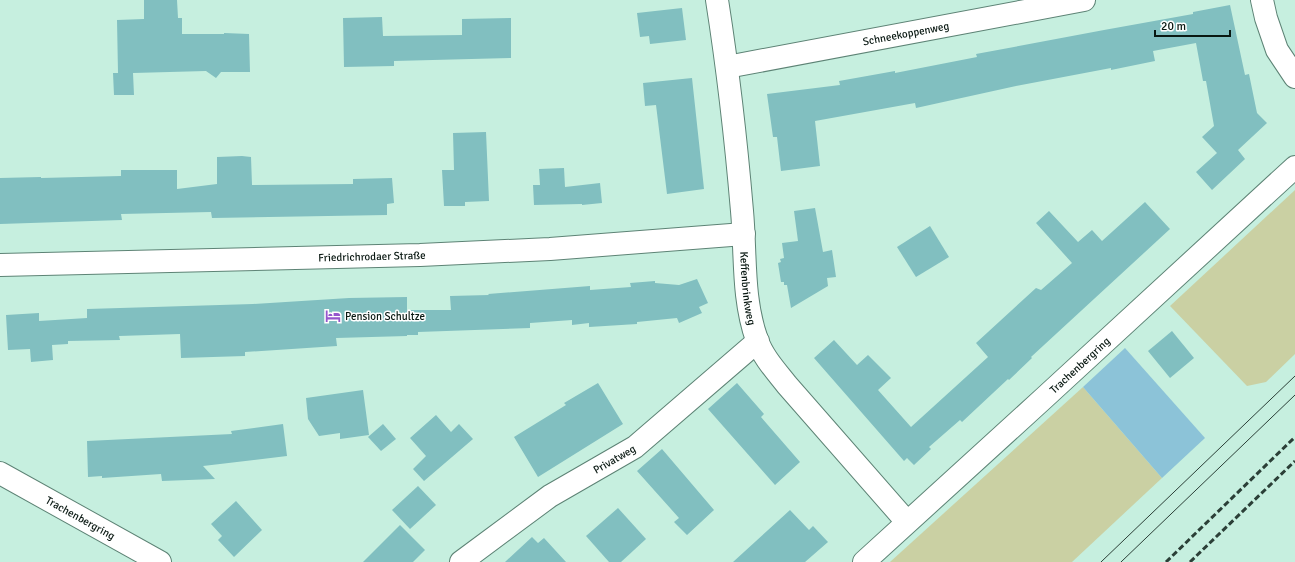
<svg xmlns="http://www.w3.org/2000/svg" width="1295" height="562" font-family="Signika,sans-serif">
  <style>
    .green { fill: #cad0a3 }
    .water { fill: #8cc3d8 }
    .building { fill: #81bfc0 }
    .lines { fill: none; stroke-linecap: round; stroke-linejoin: round }
    .minor-casing { stroke: #5d8375; stroke-width: 24 }
    .minor { stroke: #fff; stroke-width: 22 }
    .tram { stroke: #2b3f37; stroke-width: 1 }
    .rail { stroke: #2b3f37; stroke-width: 3; stroke-dasharray: 6 3; stroke-linecap: butt }
    .labels { text-anchor: middle; stroke-width: 3; stroke-linejoin: round; paint-order: stroke }
    .street-label { font-size: 11px; fill: #091812; stroke: #fff }
    .poi-label { font-size: 11px; fill: #091812; stroke: #fff; text-anchor: start }
  </style>
  <rect width="100%" height="100%" fill="#c6efdf"/>
  <g class="green">
    <polygon points="1295,190 1295,354 1266,382 1247,386 1170,306"/>
    <polygon points="1083,387 1162,478 1072,562 890,562"/>
  </g>
  <polygon class="water" points="1125,348 1205,438 1162,478 1083,387"/>
  <g class="building">
    <polygon points="144,0 177,0 178,18 182,18 182,34 224,34 224,33 249,34 250,72 221,72 216,78 206,71 133,73 134,95 114,95 113,73 118,73 117,20 144,19"/>
    <polygon points="1230,5 1245,75 1249,74 1257,113 1267,123 1238,150 1245,159 1212,190 1196,172 1217,153 1202,137 1214,126 1206,81 1203,81 1196,43 1153,51 1155,61 1111,70 1111,68 1016,86 916,108 915,103 815,121 820,166 781,171 777,137 773,137 767,94 840,85 839,81 895,71 895,73 977,57 976,54 1104,30 1193,14 1193,12"/>
    <polygon points="682,8 686,40 650,44 649,36 640,37 637,13"/>
    <polygon points="382,17 383,36 462,35 462,19 511,18 511,58 394,61 394,66 344,67 343,18"/>
    <polygon points="692,78 704,189 667,194 656,105 645,106 643,83"/>
    <polygon points="486,132 489,201 465,202 465,206 444,206 442,170 454,170 453,133"/>
    <polygon points="242,156 251,157 252,185 353,184 353,179 392,178 394,203 387,204 387,215 212,218 211,212 121,214 122,220 0,224 0,178 41,177 41,178 121,176 121,170 177,170 177,189 217,184 217,157"/>
    <polygon points="564,168 565,187 600,183 602,203 582,205 582,204 534,205 533,185 540,185 539,169"/>
    <polygon points="1145,202 1170,229 1031,357 1032,358 1009,380 1008,379 962,422 960,420 929,447 931,449 914,465 907,458 904,461 814,358 834,340 857,365 868,355 891,378 878,390 911,427 988,357 976,343 1036,288 1041,290 1072,263 1036,223 1049,211 1078,242 1092,230 1102,241"/>
    <polygon points="815,208 823,252 832,250 836,277 827,278 828,286 791,308 787,285 784,285 784,282 781,282 778,263 781,262 780,259 784,258 782,243 798,241 794,211"/>
    <polygon points="930,226 949,257 916,277 897,247"/>
    <polygon points="697,279 708,303 699,307 702,313 679,323 677,318 637,322 637,324 589,327 589,323 572,325 572,320 530,323 530,328 418,332 418,335 407,335 407,336 336,338 337,346 245,352 245,356 181,358 180,334 119,336 120,340 68,341 68,344 52,345 53,360 31,362 30,349 8,350 6,315 39,313 39,321 87,318 87,309 253,304 349,298 407,297 407,310 451,310 450,296 489,295 488,294 590,286 590,290 631,287 630,283 655,281 655,283 679,285"/>
    <polygon points="1172,331 1194,358 1170,378 1148,351"/>
    <polygon points="598,383 623,424 538,477 514,437 566,405 564,403"/>
    <polygon points="737,383 764,414 761,417 800,462 775,485 708,409"/>
    <polygon points="363,390 369,435 340,439 340,433 319,436 308,419 306,398"/>
    <polygon points="436,415 451,432 459,424 473,439 424,481 413,469 426,456 410,438"/>
    <polygon points="283,424 287,456 203,466 215,479 162,481 161,474 102,478 102,476 88,477 87,441 232,434 231,431"/>
    <polygon points="383,424 396,439 381,451 368,437"/>
    <polygon points="662,449 714,510 687,535 674,522 679,518 637,471"/>
    <polygon points="418,486 436,505 410,529 392,510"/>
    <polygon points="236,501 262,530 234,557 218,540 222,536 211,524"/>
    <polygon points="618,508 646,539 621,562 609,562 586,536"/>
    <polygon points="790,510 809,530 813,526 828,542 805,562 733,562"/>
    <polygon points="400,525 425,550 413,562 363,562"/>
    <polygon points="532,537 538,543 544,538 566,562 505,562"/>
  </g>
  <g class="lines">
    <g class="minor-casing">
      <g id="minor">
        <path id="s1" d="M717,0C728,70 736,140 742,211C746,254 742,298 757,340C763,357 776,371 787,385L907,522"/>
        <polyline points="1262,0 1266,18 1277,50 1295,77"/>
        <path id="s2" d="M727,67L1084,0"/>
        <path id="s3" d="M0,265L420,255L550,249L744,234"/>
        <path id="s4" d="M0,473L160,562"/>
        <path id="s5" d="M461,562L550,496L635,447L758,341"/>
        <path id="s6" d="M864,562L1044,398L1295,167"/>
      </g>
    </g>
    <use href="#minor" class="minor"/>
    <g class="tram">
      <polyline points="1101,562 1295,376"/>
      <polyline points="1121,562 1295,395"/>
    </g>
    <g class="rail">
      <polyline points="1166,562 1295,437"/>
      <polyline points="1190,562 1295,461"/>
    </g>
  </g>
  <defs>
    <g id="hotel-bare" transform="scale(1.2)"><path d="M-6-4.5h1.5V1H6V5H4.5V3h-9V5H-6ZM-4 0a1.8 1.8 0 1 1 3.6 0ZM.5 0V-2.5h3Q6-2.5 6 0Z" fill="#9556cc" stroke="#fff" stroke-width="2.5" paint-order="stroke"/></g>
  </defs>
  <g fill-rule="evenodd">
    <use href="#hotel-bare" x="333" y="316"/>
  </g>
  <g class="labels">
    <g class="street-label">
      <text dy="4" stroke="none"><textPath href="#s2" startOffset="182">Schneekoppenweg</textPath></text>
      <text dy="4" stroke="none"><textPath href="#s3" startOffset="372">Friedrichrodaer Straße</textPath></text>
      <text dy="4" stroke="none"><textPath href="#s1" startOffset="290">Keffenbrinkweg</textPath></text>
      <text dy="4" stroke="none"><textPath href="#s6" startOffset="292">Trachenbergring</textPath></text>
      <text dy="4" stroke="none"><textPath href="#s5" startOffset="185">Privatweg</textPath></text>
      <text dy="4" stroke="none"><textPath href="#s4" startOffset="92">Trachenbergring</textPath></text>
    </g>
    <g class="poi-label">
      <text x="345" y="320">Pension Schultze</text>
    </g>
  </g>
  <path d="M1155 30v6h75v-6" fill="none" stroke="#091812" stroke-width="2"/>
  <text x="1161" y="30" font-size="12" fill="#091812" stroke="#ffffff" stroke-width="3" paint-order="stroke">20 m</text>
</svg>
